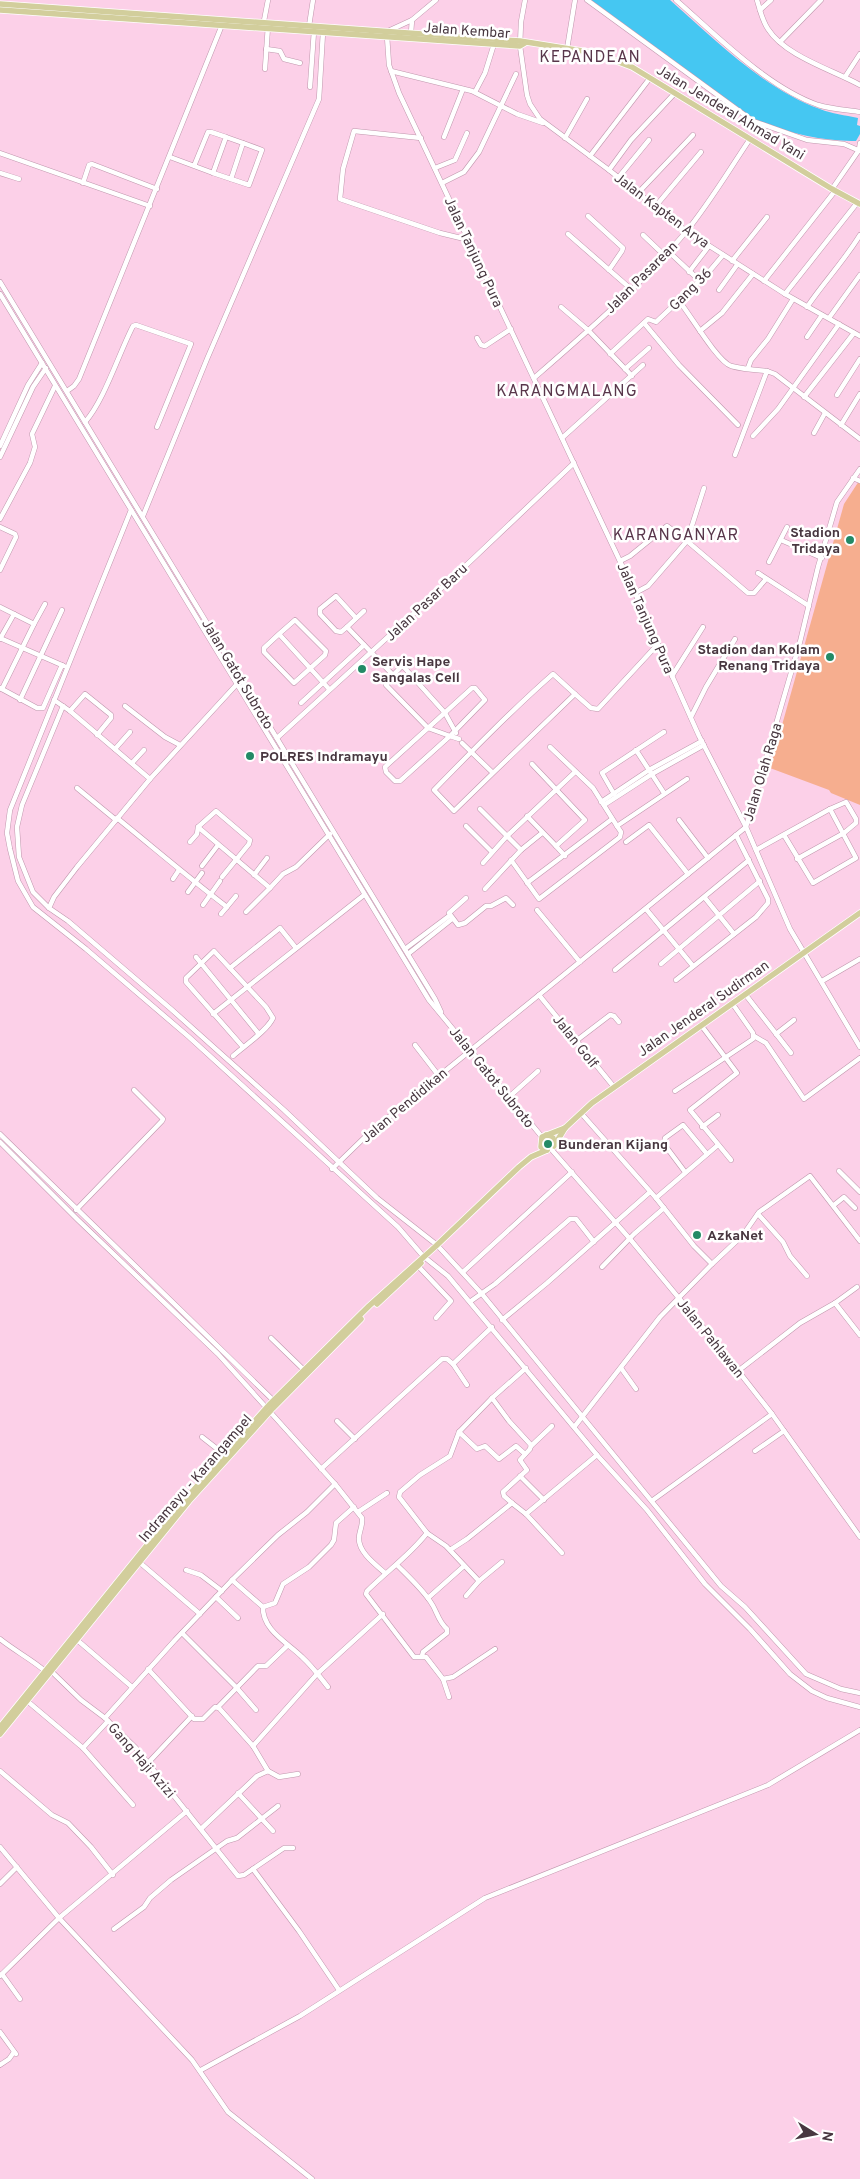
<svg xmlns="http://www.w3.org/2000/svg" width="860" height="2179" font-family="Overpass,sans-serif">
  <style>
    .green { fill: #f6ae8f }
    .water { fill: #45c7f2 }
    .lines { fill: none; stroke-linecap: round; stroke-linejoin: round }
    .minor-casing { stroke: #c097ad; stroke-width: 5.5 }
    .major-casing { stroke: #fff; stroke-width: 7 }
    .minor { stroke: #fff; stroke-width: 4.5 }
    .major { stroke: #d2ce9c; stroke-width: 5.5 }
    .poi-dot { fill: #238a66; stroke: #fff; stroke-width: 2 }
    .labels { text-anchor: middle; stroke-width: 5; stroke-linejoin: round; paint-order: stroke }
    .street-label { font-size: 14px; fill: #483740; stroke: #fff }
    .poi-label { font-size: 14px; font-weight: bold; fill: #483740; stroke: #fff; text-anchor: start }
    .quarter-label { font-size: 16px; letter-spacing: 1px; fill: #59364b; stroke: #fff }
  </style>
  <rect width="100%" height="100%" fill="#fcd0e8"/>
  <polygon class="green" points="859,481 860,481 860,805 831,793 829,790 770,768 844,504"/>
  <path class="water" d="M591,0H670C714,39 764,89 820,109C832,114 845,115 858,118L857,125L860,126V134L856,141C825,142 783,132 755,120Z"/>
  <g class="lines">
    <g class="minor-casing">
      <g id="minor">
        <polyline points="525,0 521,22 520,46 527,95 530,104 540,119 609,170 686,231 785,294 860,336"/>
        <polyline points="587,0 753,121 807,140 844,144 860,151"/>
        <path d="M676,0C716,35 767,87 818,105C831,109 846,110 860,112"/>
        <path d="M757,0C760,10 762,20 768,29C785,56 833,70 860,85"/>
        <polyline points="760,10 771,0"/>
        <polyline points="263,26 268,0"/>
        <polyline points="309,26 313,0"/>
        <polyline points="388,31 412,20 436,0"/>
        <polyline points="411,33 412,20"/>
        <polyline points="387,36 389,65 399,93 635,593 699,736 746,827 790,929 860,1047"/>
        <polyline points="780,42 821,0"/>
        <polyline points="266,49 280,51 284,59 300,63"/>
        <polyline points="567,49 575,0"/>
        <polyline points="265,69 268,26"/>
        <polyline points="391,71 472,91 517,114 543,123"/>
        <polyline points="845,77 860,54"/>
        <polyline points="310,87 314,31"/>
        <polyline points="475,92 485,73 494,44"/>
        <polyline points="444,137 463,89"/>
        <polyline points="421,138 354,131 343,169 340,199 440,233 469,240"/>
        <polyline points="565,138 587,99"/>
        <polyline points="0,153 150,206"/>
        <polyline points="590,156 650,78"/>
        <polyline points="170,157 213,173 226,137 211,132 208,132 194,166"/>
        <polyline points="435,168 455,160 467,133"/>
        <polyline points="609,170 631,140 675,93"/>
        <polyline points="0,173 19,179"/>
        <polyline points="213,173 231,179 243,143 226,137"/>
        <polyline points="618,178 649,140"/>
        <polyline points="231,179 249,185 262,150 243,143"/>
        <polyline points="83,183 89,165 92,164 157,189"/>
        <polyline points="442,183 464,172 479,152 516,74"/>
        <polyline points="832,189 859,150 860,143"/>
        <polyline points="638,193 693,135"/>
        <polyline points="655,207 701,152"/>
        <polyline points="588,216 623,248 622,251 609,270"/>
        <polyline points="568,234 631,289"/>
        <polyline points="643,235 664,255"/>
        <polyline points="668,251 700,281"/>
        <polyline points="732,261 767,217"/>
        <polyline points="689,272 709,246"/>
        <polyline points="764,281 835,191"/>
        <polyline points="0,282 435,999 441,1012"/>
        <polyline points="719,290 737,265"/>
        <polyline points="0,294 429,1000 542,1137"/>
        <polyline points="785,294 857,203"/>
        <path d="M679,301C690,314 717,361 731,366C742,369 755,370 767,371"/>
        <polyline points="561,307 588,330 632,376"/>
        <path d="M807,307C824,282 844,261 860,235"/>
        <polyline points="829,318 860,275"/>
        <polyline points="644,323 679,365 738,425"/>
        <polyline points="700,331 722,313 753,274"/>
        <polyline points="807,337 822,315"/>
        <polyline points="477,338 481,345 485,346 511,329"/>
        <polyline points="610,354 648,319 656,322 707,274 723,255"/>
        <polyline points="748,368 751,360 768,339 793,299"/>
        <polyline points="625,369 649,348"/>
        <path d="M534,378C587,332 640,286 685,233C709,204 729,170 750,139"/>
        <polyline points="67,391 74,386 79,379 222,25"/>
        <polyline points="837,395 860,359"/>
        <polyline points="804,397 854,333"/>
        <path d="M85,422C104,401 119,353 133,326L136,325L191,344L157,427"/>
        <polyline points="841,425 860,394"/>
        <polyline points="814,433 825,413"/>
        <polyline points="753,436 778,409 839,324"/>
        <polyline points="562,438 643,365"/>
        <polyline points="0,446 28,385 42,363"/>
        <polyline points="735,455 767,371 775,374 860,439"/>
        <polyline points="0,457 33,387 46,368"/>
        <polyline points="853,478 860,481"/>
        <polyline points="704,488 687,541 748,593 754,593 766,579"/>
        <polyline points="131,510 10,810 7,833 10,849 18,881 33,907 86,949 189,1037 398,1227 423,1256 448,1276 597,1455 647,1510 705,1584 750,1629 790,1674 812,1691 827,1698 860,1707"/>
        <polyline points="143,516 207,359 319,99 323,32"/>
        <polyline points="0,519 30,463 35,447 32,434 55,386"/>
        <polyline points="0,527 15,534 16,537 0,570"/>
        <polyline points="781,540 822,558"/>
        <polyline points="620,561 630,556 667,526 687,541 648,586 635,593"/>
        <polyline points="769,562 787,527"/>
        <polyline points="758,573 809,606"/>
        <polyline points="0,607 34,624 2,689"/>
        <polyline points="364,611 347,627 393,675 386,685 428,728 385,767 386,772 395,781 400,781 450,736 428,728 472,688 475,688 485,700 450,736 459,739"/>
        <polyline points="34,624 45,604"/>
        <polyline points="347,627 341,632 336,631 320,614 320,609 336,596 356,618"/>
        <polyline points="279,634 295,620 326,651 325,655 295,682 294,683 264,652 264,648 279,634 329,689"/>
        <polyline points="0,638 64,666"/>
        <polyline points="0,639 14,614"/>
        <polyline points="402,665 445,713 456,733"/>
        <polyline points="393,675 407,661"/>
        <polyline points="672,676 703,627"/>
        <polyline points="0,688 37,708 43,708 62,665"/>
        <polyline points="575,694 591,708 598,709 658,644"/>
        <polyline points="20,700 62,610"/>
        <polyline points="54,700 70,711 150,779 77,867 54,897 49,908 68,921 171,1009 284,1110 377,1198 437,1245"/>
        <polyline points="301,703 364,645"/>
        <polyline points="125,706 165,737 180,745"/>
        <polyline points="70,711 85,694 111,715 111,718 97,735"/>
        <polyline points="691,717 706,687 735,639"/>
        <polyline points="277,738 458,573 574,463"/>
        <path d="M462,743L493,773L454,811L434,790C473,750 512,710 553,674L575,694L493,773"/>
        <polyline points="550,747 593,788 617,826 687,779"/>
        <polyline points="115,749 130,732"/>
        <polyline points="636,750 664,793"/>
        <polyline points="132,763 144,750"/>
        <polyline points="532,764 585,820 556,846 565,856"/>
        <polyline points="150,779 237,684"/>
        <polyline points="77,788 116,820"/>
        <polyline points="614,794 602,773 664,732"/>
        <polyline points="601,802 649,770 702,741"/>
        <polyline points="604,805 652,774 704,745"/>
        <polyline points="480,809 521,850"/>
        <polyline points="527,816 556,846"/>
        <path d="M117,818C154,848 189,878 227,907"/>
        <polyline points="679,820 708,858"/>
        <polyline points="466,826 492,852"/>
        <polyline points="198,827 216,811 250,840 249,844 222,877"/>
        <polyline points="784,835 813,883 856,858 830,809"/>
        <polyline points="190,842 197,834 198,827 270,888 283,874 296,867 330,834"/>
        <polyline points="626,842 649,825 688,874"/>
        <polyline points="756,850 830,809 846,802 856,819 856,823 844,833 797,859"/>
        <polyline points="511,860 539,899 620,837 621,832 617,826"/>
        <polyline points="483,863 507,836 575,772"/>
        <polyline points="202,866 218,845"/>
        <polyline points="254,875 267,858"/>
        <polyline points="173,879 179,870"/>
        <polyline points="527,883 612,819"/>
        <polyline points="485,889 521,850 542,833"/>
        <polyline points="188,892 202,873"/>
        <polyline points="466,898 449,913 458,925 465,923 486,906 491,906 506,898 513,905"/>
        <polyline points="705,898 734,934"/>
        <polyline points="203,905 220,881"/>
        <polyline points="49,908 33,892 19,857 17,827 22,805 63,706"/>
        <polyline points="646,909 693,966"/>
        <polyline points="537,910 580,962"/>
        <polyline points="246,912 270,888"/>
        <polyline points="221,914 236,896"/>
        <polyline points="405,949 449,916"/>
        <polyline points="408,954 452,919"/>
        <polyline points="196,957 258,1033"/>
        <polyline points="661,964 760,881"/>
        <polyline points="230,968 280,928 296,948"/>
        <polyline points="615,970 749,860"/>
        <polyline points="676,980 756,917 768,903 768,899 736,835"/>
        <polyline points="822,981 860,959"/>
        <polyline points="745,994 791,1053"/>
        <polyline points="539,995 614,1087"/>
        <polyline points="213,1014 364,895"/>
        <polyline points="701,1025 737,1073 690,1110 731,1160"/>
        <polyline points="776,1034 794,1020"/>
        <polyline points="754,1036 766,1043 804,1099 860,1058"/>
        <polyline points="576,1041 610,1015 614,1016 619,1022"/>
        <polyline points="415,1045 439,1076"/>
        <path d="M233,1056C244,1046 267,1031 273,1018L266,1007L214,951L186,978V982L243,1047"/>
        <polyline points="675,1091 753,1039 753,1033 732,1003"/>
        <polyline points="509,1097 538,1071"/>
        <polyline points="702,1127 718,1115"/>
        <polyline points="0,1134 276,1403"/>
        <path d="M0,1142L78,1220L218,1354L335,1484L362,1518C363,1526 359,1531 359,1538C358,1552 376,1565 385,1573"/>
        <polyline points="551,1149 630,1239 721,1349 772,1414 860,1537"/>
        <polyline points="332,1169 367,1135 439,1076 746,827 800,642 818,567 837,502 860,469"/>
        <polyline points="839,1171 860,1192"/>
        <polyline points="685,1172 664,1144 665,1138 683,1125 707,1154"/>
        <polyline points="656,1198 718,1145"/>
        <polyline points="834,1205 844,1197 855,1208"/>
        <polyline points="76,1210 162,1121 163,1119 134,1090"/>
        <polyline points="758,1214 783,1242 790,1256 807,1276"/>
        <polyline points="437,1245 482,1294 721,1586 745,1607 806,1674 841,1689 860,1693"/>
        <polyline points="712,1264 743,1235 759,1212 810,1176 860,1241"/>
        <polyline points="418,1266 451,1301 436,1318"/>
        <polyline points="602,1267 634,1234 664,1208"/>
        <polyline points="463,1272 572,1172"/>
        <polyline points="471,1301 495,1284 570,1219 576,1219 594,1242"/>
        <polyline points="835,1303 860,1335"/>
        <polyline points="502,1320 547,1283 650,1192"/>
        <polyline points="271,1338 304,1370"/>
        <polyline points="453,1364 467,1385"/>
        <polyline points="621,1368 636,1389"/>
        <polyline points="738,1371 800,1323 835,1303 857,1287"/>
        <polyline points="492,1398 526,1368"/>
        <polyline points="337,1421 355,1439"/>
        <polyline points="575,1426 660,1317 712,1264 694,1246 656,1198 581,1113"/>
        <polyline points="459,1432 477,1449 485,1446 499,1459 516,1446 525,1454"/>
        <polyline points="202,1437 225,1455"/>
        <polyline points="531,1446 552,1426"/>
        <polyline points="755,1451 784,1431"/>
        <polyline points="321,1469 442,1359 447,1359 453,1364 492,1327"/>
        <polyline points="520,1476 544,1500"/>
        <polyline points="653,1500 772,1414"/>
        <polyline points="512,1503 526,1514 597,1455"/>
        <polyline points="358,1512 387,1493"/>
        <polyline points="526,1514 562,1553"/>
        <path d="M427,1533C409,1556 387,1571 367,1591L366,1594L414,1657H426L443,1679L449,1697"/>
        <polyline points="450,1550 467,1539 512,1503 504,1496 503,1492 527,1470 520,1460 530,1449 531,1445 509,1421 492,1398 459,1432 450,1456 420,1475 400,1492 399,1497 427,1533 446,1546 479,1581 502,1562"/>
        <polyline points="138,1561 200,1614"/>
        <path d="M397,1565C409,1577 421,1588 430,1601C438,1612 437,1620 447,1629V1633L423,1652L422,1656"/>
        <polyline points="186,1570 201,1575 222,1591"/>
        <polyline points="232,1580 263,1607 275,1603 283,1584 309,1567 331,1545 334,1540 336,1523 354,1507"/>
        <polyline points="466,1596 479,1581"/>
        <polyline points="216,1597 238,1618"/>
        <polyline points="428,1598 464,1566"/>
        <path d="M263,1607C262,1630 288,1643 302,1657C312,1666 320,1677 328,1687"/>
        <polyline points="182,1633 236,1687 256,1710"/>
        <path d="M0,1639C15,1651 31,1659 45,1671"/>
        <polyline points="76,1639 132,1687"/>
        <polyline points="148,1669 194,1719 203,1719 215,1707 219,1708 253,1746 268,1771"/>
        <polyline points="50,1670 81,1700 105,1718 135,1747 238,1876 244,1875 284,1848 293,1848"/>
        <polyline points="443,1679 453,1677 495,1649"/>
        <polyline points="26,1700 83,1748 133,1805"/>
        <polyline points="218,1707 255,1669 258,1666 266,1666 287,1646"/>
        <polyline points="105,1718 175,1640 234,1578 278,1535 307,1512 335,1484"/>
        <polyline points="253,1746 317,1674 383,1614"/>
        <polyline points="83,1748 108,1721"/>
        <polyline points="148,1763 192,1716"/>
        <polyline points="0,1771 52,1815 68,1823 91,1847 113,1875"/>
        <polyline points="238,1793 273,1831"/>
        <polyline points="187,1811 59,1918 192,2060 228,2112 312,2179"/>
        <polyline points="202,1828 257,1776 268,1771 279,1777 298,1774"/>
        <polyline points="0,1847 59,1918 0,1976"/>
        <polyline points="253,1869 299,1931 339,1990"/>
        <polyline points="0,1884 17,1867"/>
        <polyline points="114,1929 144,1907 150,1898 171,1880 227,1841 237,1838 278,1806"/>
        <polyline points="2,1974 20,1999"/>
        <polyline points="0,2032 16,2054"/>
        <polyline points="0,2065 9,2059 14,2052"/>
        <polyline points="201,2070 300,2016 485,1898 768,1785 860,1730"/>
      </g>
    </g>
    <g class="major-casing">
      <g id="major">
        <polyline points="0,4 520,41 595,53 632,67 832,189 860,204"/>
        <polyline points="0,10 520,46 525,43"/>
        <polyline points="546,1135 553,1138 554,1145"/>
        <polyline points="554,1146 565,1128 592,1103 860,913"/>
        <polyline points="547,1150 541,1147 542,1137 565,1128"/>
        <polyline points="377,1304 421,1263"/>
        <polyline points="0,1727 174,1512 269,1405 369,1306 436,1246 519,1167 531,1157 547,1150"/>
        <polyline points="0,1734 189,1501 273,1408 361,1319"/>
      </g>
    </g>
    <use href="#minor" class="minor"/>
    <use href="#major" class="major"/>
  </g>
  <g class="poi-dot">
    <circle cx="850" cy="540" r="5"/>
    <circle cx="830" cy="657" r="5"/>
    <circle cx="362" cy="669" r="5"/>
    <circle cx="250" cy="756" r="5"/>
    <circle cx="548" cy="1144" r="5"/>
    <circle cx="697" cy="1235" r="5"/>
  </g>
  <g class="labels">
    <g class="street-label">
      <text transform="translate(467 30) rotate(4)" y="5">Jalan Kembar</text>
      <text transform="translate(731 112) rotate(31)" y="5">Jalan Jenderal Ahmad Yani</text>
      <text transform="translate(662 210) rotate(37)" y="5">Jalan Kapten Arya</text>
      <text transform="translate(474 252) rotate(65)" y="5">Jalan Tanjung Pura</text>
      <text transform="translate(641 277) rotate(-45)" y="5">Jalan Pasarean</text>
      <text transform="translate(690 289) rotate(-45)" y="5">Gang 36</text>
      <text transform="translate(426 602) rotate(-43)" y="5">Jalan Pasar Baru</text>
      <text transform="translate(646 618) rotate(66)" y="5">Jalan Tanjung Pura</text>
      <text transform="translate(238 674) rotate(59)" y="5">Jalan Gatot Subroto</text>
      <text transform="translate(762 772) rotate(-73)" y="5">Jalan Olah Raga</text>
      <text transform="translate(703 1008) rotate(-35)" y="5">Jalan Jenderal Sudirman</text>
      <text transform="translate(576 1041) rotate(51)" y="5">Jalan Golf</text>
      <text transform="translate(492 1077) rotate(51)" y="5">Jalan Gatot Subroto</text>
      <text transform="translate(404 1105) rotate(-40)" y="5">Jalan Pendidikan</text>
      <text transform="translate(711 1338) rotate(51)" y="5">Jalan Pahlawan</text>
      <text transform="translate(195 1478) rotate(-49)" y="5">Indramayu - Karangampel</text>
      <text transform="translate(142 1760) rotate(49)" y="5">Gang Haji Azizi</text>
    </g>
    <g class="poi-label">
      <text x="840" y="537" text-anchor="end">Stadion<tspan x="840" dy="16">Tridaya</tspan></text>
      <text x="820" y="654" text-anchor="end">Stadion dan Kolam<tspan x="820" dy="16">Renang Tridaya</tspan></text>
      <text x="372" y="666">Servis Hape<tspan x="372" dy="16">Sangalas Cell</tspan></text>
      <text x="260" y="761">POLRES Indramayu</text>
      <text x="558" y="1149">Bunderan Kijang</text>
      <text x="707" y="1240">AzkaNet</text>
    </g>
    <g class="quarter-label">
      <text x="590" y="62">KEPANDEAN</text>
      <text x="567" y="396">KARANGMALANG</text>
      <text x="676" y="540">KARANGANYAR</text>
    </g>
  </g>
  <g transform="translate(815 2134) rotate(100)" stroke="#ffffff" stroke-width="4" paint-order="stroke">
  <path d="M0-4L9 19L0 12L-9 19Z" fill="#483740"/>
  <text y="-8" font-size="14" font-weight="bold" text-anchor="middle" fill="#483740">N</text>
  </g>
</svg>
